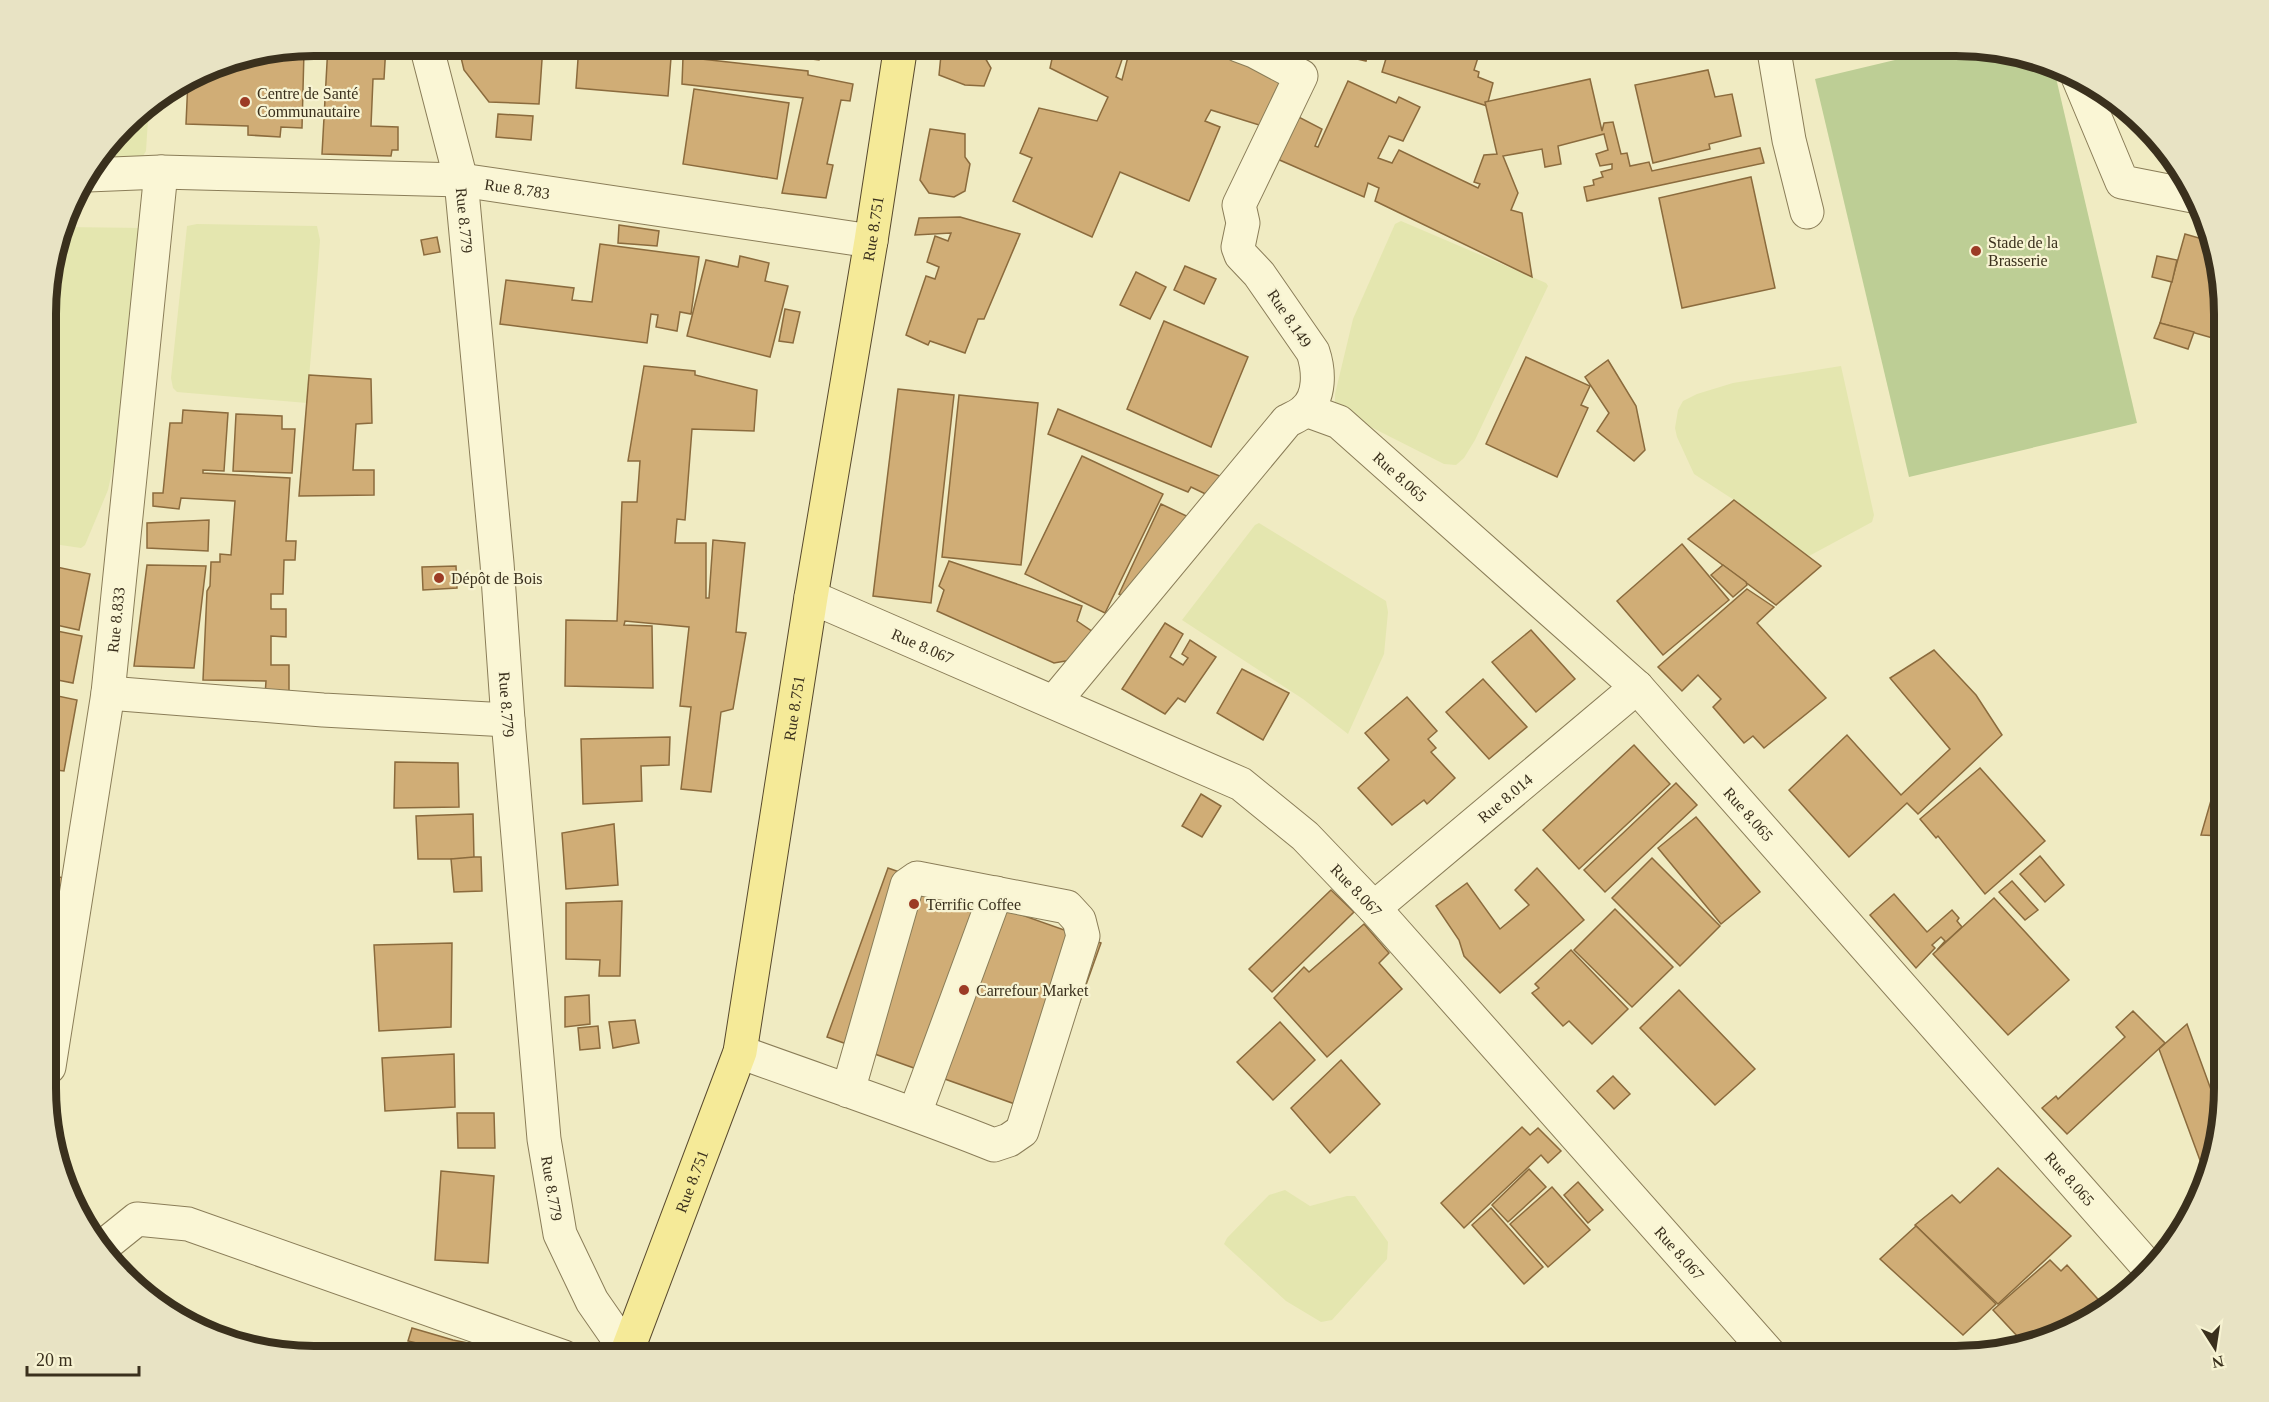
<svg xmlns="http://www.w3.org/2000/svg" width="2269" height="1402" font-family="'Times New Roman',serif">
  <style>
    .farmland { fill: #e4e6af }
    .green { fill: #bdce95 }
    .building { fill: #d0ad76; stroke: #8b6b3d; stroke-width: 1.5 }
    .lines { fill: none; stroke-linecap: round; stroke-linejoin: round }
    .minor-casing { stroke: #8a7d58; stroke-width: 35 }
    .major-casing { stroke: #58492d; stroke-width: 35 }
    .minor { stroke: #faf6d5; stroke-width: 33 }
    .major { stroke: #f5ea98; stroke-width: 33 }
    .poi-dot { fill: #9c3b25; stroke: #f7f3d2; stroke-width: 2 }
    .labels { text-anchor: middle; stroke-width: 4.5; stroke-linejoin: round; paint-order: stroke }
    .poi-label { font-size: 16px; fill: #3a301d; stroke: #f7f3d2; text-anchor: start }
    .street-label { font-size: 16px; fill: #3a301d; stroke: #f7f3d2 }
    .rim { fill: none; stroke: #3a301d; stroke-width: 8 }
  </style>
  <rect width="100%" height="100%" fill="#f0ebc2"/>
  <g class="farmland">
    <polygon points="149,104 146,151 143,156 100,159 136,112"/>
    <polygon points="1401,221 1546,283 1548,286 1475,440 1464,458 1456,465 1444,464 1357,420 1335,404 1335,394 1353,319 1395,224"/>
    <polygon points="197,224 317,226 320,240 318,268 307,403 177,392 173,388 171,378 187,226"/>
    <polygon points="63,227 145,228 118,445 108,490 85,545 81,548 47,543 47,279"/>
    <polygon points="1841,366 1874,515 1872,522 1809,556 1734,500 1694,474 1677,437 1675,428 1678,410 1683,401 1697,394 1733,383"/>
    <polygon points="1259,523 1386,601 1388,612 1384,654 1348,734 1303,699 1182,620 1255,525"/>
    <polygon points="1285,1190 1310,1206 1347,1196 1355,1196 1388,1242 1387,1259 1332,1320 1321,1322 1286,1301 1224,1244 1227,1238 1269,1195"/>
  </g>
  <polygon class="green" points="1958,45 2041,59 2053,65 2137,423 1909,477 1815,79"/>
  <g class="building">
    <polygon points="328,45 386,45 384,79 373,79 371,126 398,127 398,150 392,150 391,156 322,154"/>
    <polygon points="458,45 543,45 539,104 489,102 464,70"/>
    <polygon points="579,45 672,45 668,96 576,88"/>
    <polygon points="807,45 822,45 819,60 804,58"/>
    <polygon points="942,45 985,45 984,56 991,68 984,86 965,85 939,75"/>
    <polygon points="1055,45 1127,45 1116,77 1122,80 1131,45 1200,45 1287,71 1272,129 1211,110 1205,121 1220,127 1189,201 1120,172 1092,237 1013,201 1032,158 1020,153 1039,108 1097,121 1108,97 1050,68"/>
    <polygon points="1297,45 1370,45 1366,61"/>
    <polygon points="1390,45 1482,45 1474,70 1479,72 1478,77 1493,83 1487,106 1382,72"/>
    <polygon points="1694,45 1740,45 1740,46 1696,57"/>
    <polygon points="286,50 304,51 302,128 281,127 280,137 248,135 248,126 186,124 188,80 211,65"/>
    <polygon points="683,57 808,71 808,75 853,84 850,101 841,100 827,164 833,165 826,198 782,193 803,98 682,84"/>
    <polygon points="1708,70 1715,97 1732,94 1741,136 1709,144 1710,149 1653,163 1635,85"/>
    <polygon points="1590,79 1602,131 1604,123 1613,122 1621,154 1627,153 1630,166 1649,162 1652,171 1760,148 1764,163 1587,201 1584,187 1594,185 1593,180 1603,177 1601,172 1612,169 1612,164 1600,166 1596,154 1608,150 1604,134 1558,146 1561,164 1545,167 1542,149 1503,156 1518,193 1511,210 1522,213 1532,277 1375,201 1379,188 1368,183 1364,197 1275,158 1293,114 1322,129 1315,146 1318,147 1348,81 1396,103 1399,97 1420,107 1403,141 1389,136 1378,158 1392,163 1399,150 1478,188 1480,184 1474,182 1484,155 1497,154 1485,102"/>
    <polygon points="694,89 789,103 777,179 683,164"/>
    <polygon points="498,114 533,116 531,140 496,137"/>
    <polygon points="930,129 965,134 965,157 970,164 965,191 954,197 929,193 920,180"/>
    <polygon points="1751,177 1775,288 1682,308 1659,198"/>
    <polygon points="960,217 1020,234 984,319 978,319 965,353 930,341 928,345 906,335 926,276 935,279 939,267 927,262 935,236 948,241 951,233 915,235 919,218"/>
    <polygon points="619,225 659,231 657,246 618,243"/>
    <polygon points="2185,234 2206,240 2223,296 2223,341 2160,323"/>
    <polygon points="437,237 440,252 424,255 421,240"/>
    <polygon points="600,244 699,257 691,314 680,312 677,331 656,327 658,315 651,314 647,343 500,324 506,280 574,288 572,300 592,302"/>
    <polygon points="740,256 769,263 765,281 788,286 770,357 687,336 706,260 738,267"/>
    <polygon points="2157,256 2177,260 2172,282 2152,277"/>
    <polygon points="1185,266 1216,279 1204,304 1174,290"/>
    <polygon points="1136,272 1166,287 1150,319 1120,305"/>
    <polygon points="785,309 800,312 793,343 779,341"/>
    <polygon points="1164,321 1248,357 1211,447 1127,409"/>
    <polygon points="2160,323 2194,332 2188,349 2154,338"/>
    <polygon points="1526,357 1590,386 1581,405 1588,408 1557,477 1486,444"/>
    <polygon points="1608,360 1636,406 1645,450 1634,461 1597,431 1609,413 1585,377"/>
    <polygon points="644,366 695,371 695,375 757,390 754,431 692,429 685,520 677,519 675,543 706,543 706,598 709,598 713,540 745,543 736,632 746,633 733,709 721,712 711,792 681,789 691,707 680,706 689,627 625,621 624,625 652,626 653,688 565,686 566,620 617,621 622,502 637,502 640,461 628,461"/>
    <polygon points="309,375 371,379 372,423 356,424 353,470 374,470 374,495 299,496"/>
    <polygon points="898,389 954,395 931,603 873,596"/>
    <polygon points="959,395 1038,403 1021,565 942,557"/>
    <polygon points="1058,409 1227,479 1214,498 1191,487 1188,492 1048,434"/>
    <polygon points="183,410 228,413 224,471 203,470 203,473 290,478 286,541 296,541 295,560 284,560 283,594 271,594 271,609 286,609 286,637 271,636 271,665 289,665 289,698 265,696 266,681 203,680 207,591 210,586 211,562 220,562 220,554 231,555 235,501 181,498 179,509 153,506 153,493 163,493 170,423 182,423"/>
    <polygon points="236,414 282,416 282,429 295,429 292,473 233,471"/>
    <polygon points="1082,456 1163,494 1105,613 1025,574"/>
    <polygon points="1734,500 1821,566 1776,605 1688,539"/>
    <polygon points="1161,504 1195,520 1131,599 1119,594"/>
    <polygon points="209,520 208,551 147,548 147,523"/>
    <polygon points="1682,544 1729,600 1663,655 1617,601"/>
    <polygon points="949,561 1082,606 1077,621 1096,634 1077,659 1054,663 937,611 944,590 939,586"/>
    <polygon points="47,565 90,574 79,630 47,623"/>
    <polygon points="147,565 206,566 194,668 134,666"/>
    <polygon points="1723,565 1746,582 1747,585 1733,597 1711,575"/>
    <polygon points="456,566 457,588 423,590 422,567"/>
    <polygon points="1747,589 1774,607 1757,623 1826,698 1764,748 1753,736 1744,743 1713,707 1721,699 1698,675 1682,691 1658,667"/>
    <polygon points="1165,623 1183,634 1170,657 1183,665 1188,658 1182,654 1190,640 1216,657 1185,702 1178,698 1165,714 1122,689"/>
    <polygon points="47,629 82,636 73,683 47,678"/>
    <polygon points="1531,630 1575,679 1536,712 1492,662"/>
    <polygon points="1934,650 1976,695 2002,735 1918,814 1907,803 1849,857 1789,790 1847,735 1901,795 1950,749 1890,678"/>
    <polygon points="1242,669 1289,693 1263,740 1217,713"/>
    <polygon points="1483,679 1527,727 1489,759 1446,712"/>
    <polygon points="47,687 49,688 48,694 77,700 64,771 47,769"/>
    <polygon points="1407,697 1437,731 1428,739 1436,748 1431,752 1455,778 1427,804 1424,800 1392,825 1358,788 1389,760 1365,733"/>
    <polygon points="670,737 669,765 641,766 642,801 583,804 581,739"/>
    <polygon points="1634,745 1670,784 1579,869 1543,830"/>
    <polygon points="2223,759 2223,836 2201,835"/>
    <polygon points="395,762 458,763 459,807 394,808"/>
    <polygon points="1980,768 2045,841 1985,894 1938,836 1936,838 1920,819"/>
    <polygon points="1676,783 1697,805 1605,892 1584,870"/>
    <polygon points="1201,794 1221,806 1202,837 1182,826"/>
    <polygon points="473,814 474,859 418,859 416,816"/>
    <polygon points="1696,817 1760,892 1721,924 1658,848"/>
    <polygon points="614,824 618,885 566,889 562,833"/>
    <polygon points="2040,856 2064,885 2045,902 2020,874"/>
    <polygon points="474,857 481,857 482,891 454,892 451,859"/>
    <polygon points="1652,858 1720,926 1680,966 1612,898"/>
    <polygon points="888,868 1101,943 1040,1113 827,1037"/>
    <polygon points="1537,868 1584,920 1500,993 1464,956 1459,940 1436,906 1467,883 1500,929 1529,905 1515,890"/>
    <polygon points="47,875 65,878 55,943 47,941"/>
    <polygon points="2012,881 2038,910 2025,920 1999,892"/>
    <polygon points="1331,890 1354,912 1272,992 1249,969"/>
    <polygon points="1894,894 1927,932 1952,910 1959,918 1957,921 1962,927 1937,950 1945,941 1941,937 1932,945 1935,948 1916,968 1870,915"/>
    <polygon points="1994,898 2069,980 2008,1035 1933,954"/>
    <polygon points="622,901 620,976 599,976 600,960 566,959 566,903"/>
    <polygon points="1615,909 1673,967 1632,1007 1574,950"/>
    <polygon points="1364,924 1389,953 1379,963 1402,989 1327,1057 1274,998 1304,967 1309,972"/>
    <polygon points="452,943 451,1027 379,1031 374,945"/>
    <polygon points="1571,950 1628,1009 1592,1044 1569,1021 1563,1026 1532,993 1539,988 1535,984"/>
    <polygon points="1679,990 1755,1069 1715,1105 1640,1028"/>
    <polygon points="589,995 590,1024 565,1027 565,997"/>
    <polygon points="2133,1011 2165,1043 2067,1134 2042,1108 2056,1096 2058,1099 2125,1037 2116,1027"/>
    <polygon points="635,1020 639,1043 613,1048 609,1022"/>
    <polygon points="1280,1022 1315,1060 1273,1100 1237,1062"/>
    <polygon points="2187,1024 2221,1117 2214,1151 2201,1163 2159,1049"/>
    <polygon points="598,1026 600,1048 580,1050 578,1028"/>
    <polygon points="454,1054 455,1107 385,1111 382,1058"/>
    <polygon points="1341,1060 1380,1104 1330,1153 1291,1108"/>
    <polygon points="1613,1076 1630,1094 1614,1109 1597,1091"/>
    <polygon points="457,1113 494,1113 495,1148 458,1148"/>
    <polygon points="1522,1127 1530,1135 1538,1128 1561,1151 1548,1163 1541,1155 1464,1228 1441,1203"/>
    <polygon points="1998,1168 2071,1236 1998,1304 1915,1225 1952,1195 1960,1203"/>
    <polygon points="1529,1169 1546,1187 1508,1222 1492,1205"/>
    <polygon points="441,1171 494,1176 488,1263 435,1260"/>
    <polygon points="1578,1182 1603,1210 1588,1223 1564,1195"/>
    <polygon points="1552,1187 1590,1230 1548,1267 1510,1224"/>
    <polygon points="1491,1208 1543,1267 1524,1284 1472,1225"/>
    <polygon points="1916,1226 1996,1304 1963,1335 1880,1259"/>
    <polygon points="2050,1260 2061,1271 2067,1265 2105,1307 2090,1321 2017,1343 2014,1340 2018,1337 1993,1310"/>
    <polygon points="412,1328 453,1340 517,1353 516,1357 445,1357 416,1350 417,1343 408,1341"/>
  </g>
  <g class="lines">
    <g class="minor-casing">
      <g id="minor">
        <path id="s1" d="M426,45L461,180L497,563L508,720L544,1139L560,1234L592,1301L626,1350"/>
        <polyline points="1773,45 1789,140 1807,212"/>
        <polyline points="2078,77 2122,182 2193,196"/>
        <path id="s2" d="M88,175L161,172L461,180L871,241"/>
        <path id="s3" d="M1306,410L1339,422L1637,687L2148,1267"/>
        <path id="s4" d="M811,597L1241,784L1305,836L1374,908L1772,1357"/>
        <polyline points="108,693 323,710 508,720"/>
        <path d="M1054,702L1287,421C1293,418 1300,415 1304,411C1321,397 1319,370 1313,352L1259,274L1241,255L1238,247L1243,223L1239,205L1301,76L1254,51L1238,45"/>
        <path id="s5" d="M1374,908L1637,687"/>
        <path d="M740,1052C825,1083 910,1111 994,1145L1009,1140L1022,1131L1083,936L1079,920L1067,907L917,878L907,885L848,1091"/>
        <path id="s6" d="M49,1067L108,693L161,172"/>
        <polyline points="915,1113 996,893"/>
        <polyline points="101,1248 137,1219 188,1224 564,1357"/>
      </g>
    </g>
    <g class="major-casing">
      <g id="major">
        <path id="s7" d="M625,1357L740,1052L811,597L871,241L901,45"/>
      </g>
    </g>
    <use href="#minor" class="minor"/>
    <use href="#major" class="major"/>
  </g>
  <g class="poi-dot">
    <circle cx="245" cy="102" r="6"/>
    <circle cx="1976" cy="251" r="6"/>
    <circle cx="439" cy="578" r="6"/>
    <circle cx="914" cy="904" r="6"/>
    <circle cx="964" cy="990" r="6"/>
  </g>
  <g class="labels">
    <g class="poi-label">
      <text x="257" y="99">Centre de Santé<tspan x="257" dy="18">Communautaire</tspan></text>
      <text x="1988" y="248">Stade de la<tspan x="1988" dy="18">Brasserie</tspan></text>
      <text x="451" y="584">Dépôt de Bois</text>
      <text x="926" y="910">Terrific Coffee</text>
      <text x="976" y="996">Carrefour Market</text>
    </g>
    <g class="street-label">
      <text dy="6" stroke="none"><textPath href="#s2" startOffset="430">Rue 8.783</textPath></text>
      <text dy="6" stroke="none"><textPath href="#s1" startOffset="180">Rue 8.779</textPath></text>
      <text dy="6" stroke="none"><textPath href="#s7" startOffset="1160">Rue 8.751</textPath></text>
      <text transform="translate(1290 318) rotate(56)" y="6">Rue 8.149</text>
      <text dy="6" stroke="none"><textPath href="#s3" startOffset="117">Rue 8.065</textPath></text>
      <text dy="6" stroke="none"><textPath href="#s6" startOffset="452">Rue 8.833</textPath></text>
      <text dy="6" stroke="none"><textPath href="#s4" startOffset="122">Rue 8.067</textPath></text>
      <text dy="6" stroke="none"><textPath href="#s1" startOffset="666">Rue 8.779</textPath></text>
      <text dy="6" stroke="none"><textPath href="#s7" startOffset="674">Rue 8.751</textPath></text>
      <text dy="6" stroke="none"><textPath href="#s5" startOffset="171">Rue 8.014</textPath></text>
      <text dy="6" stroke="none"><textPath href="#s3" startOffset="603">Rue 8.065</textPath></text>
      <text dy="6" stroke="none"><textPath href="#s4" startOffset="626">Rue 8.067</textPath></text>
      <text dy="6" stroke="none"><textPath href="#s3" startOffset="1089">Rue 8.065</textPath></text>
      <text dy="6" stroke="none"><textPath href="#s7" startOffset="188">Rue 8.751</textPath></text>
      <text dy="6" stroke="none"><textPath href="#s1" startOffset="1152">Rue 8.779</textPath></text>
      <text dy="6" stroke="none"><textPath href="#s4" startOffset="1112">Rue 8.067</textPath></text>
    </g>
  </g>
  <path d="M0 0H2269V1402H0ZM314 56H1956A258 258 0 0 1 2214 314V1088A258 258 0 0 1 1956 1346H314A258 258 0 0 1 56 1088V314A258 258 0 0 1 314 56Z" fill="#e8e3c4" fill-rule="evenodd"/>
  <path class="rim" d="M314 56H1956A258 258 0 0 1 2214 314V1088A258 258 0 0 1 1956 1346H314A258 258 0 0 1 56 1088V314A258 258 0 0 1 314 56Z"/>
  <g transform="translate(2215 1348) rotate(168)" stroke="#f7f3d2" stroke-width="4.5" paint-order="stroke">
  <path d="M0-4.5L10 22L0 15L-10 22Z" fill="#3a301d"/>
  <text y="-9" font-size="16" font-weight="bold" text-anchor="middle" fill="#3a301d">N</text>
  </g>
  <path d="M27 1366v9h112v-9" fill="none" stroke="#3a301d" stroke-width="3"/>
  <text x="36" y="1366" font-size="18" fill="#3a301d" stroke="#f7f3d2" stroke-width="4.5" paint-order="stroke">20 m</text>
</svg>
